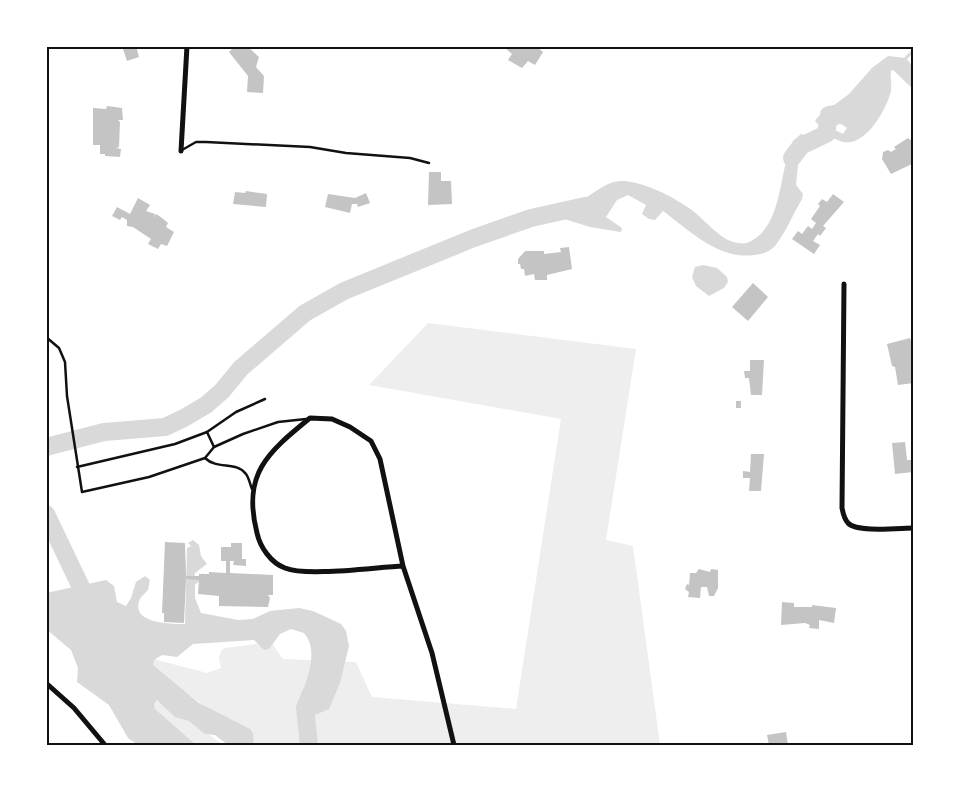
<svg xmlns="http://www.w3.org/2000/svg" width="960" height="791" font-family="Georgia,serif">
  <style>
    .green { fill: #eee }
    .water { fill: #d9d9d9; fill-rule: evenodd }
    .lines { fill: none; stroke-linecap: round; stroke-linejoin: round }
    .stream { stroke: #d9d9d9; stroke-width: 3 }
    .river { stroke: #d9d9d9; stroke-width: 18 }
    .building { fill: #c4c4c4 }
    .service { stroke: #111; stroke-width: 2.5 }
    .minor { stroke: #111; stroke-width: 5 }
    .neatline { fill: none; stroke: #111; stroke-width: 2 }
  </style>
  <rect width="100%" height="100%" fill="#fff"/>
  <g class="green">
    <polygon points="428,323 636,349 606,540 633,546 660,745 246,745 228,723 154,669 146,657 207,673 221,668 219,658 221,651 225,648 271,642 283,659 356,662 372,697 516,709 561,419 369,385"/>
    <path d="M152,699C179,709 199,728 223,745H182L158,718Z"/>
  </g>
  <g class="water">
    <path d="M888,56L906,58L914,68V90L893,70L891,71C890,78 892,84 891,91C887,108 866,147 843,142C831,139 824,130 815,121L818,117L849,94L872,68ZM841,124L847,128L843,134L833,129L835,125Z"/>
    <path d="M801,134L807,136L809,141L799,155L796,185L803,194L802,199C793,214 786,232 775,246C769,252 763,254 754,255C719,260 690,231 663,211L655,220L649,219L642,214L646,205L628,195L617,200L606,217L622,228L621,232L590,227L561,218L563,207C587,203 603,180 622,181C645,182 671,196 689,208C707,220 723,247 747,243C781,229 779,180 789,151L793,141Z"/>
    <polygon points="703,265 717,268 727,277 728,282 724,288 709,296 696,286 692,277 695,267"/>
    <path d="M193,540L199,545L201,556L207,564L195,573L194,579L199,580L198,583L195,584V598L201,613L238,620L253,619L270,611L299,608L313,611L341,624L346,631L349,646L340,683L329,709L310,717L298,710C302,686 322,654 304,633L291,629L280,634L269,649L264,650L254,640L193,644L177,657L162,655L154,660L153,665L199,703L250,729L253,733L254,745H228L215,735L205,734L189,721L175,717L157,700L154,704L155,709L196,745H138L128,738L109,705L77,682L78,668L71,650L46,629V593L106,580L114,586L117,602L126,606L131,598L136,582L145,576L150,580L148,590C146,593 142,595 140,599C129,624 172,624 185,624L187,548L191,546L188,543Z"/>
  </g>
  <g class="lines">
    <polyline class="stream" points="904,60 914,50"/>
    <g class="river">
      <polyline points="792,158 801,146 826,134 829,115 834,114"/>
      <polyline points="46,447 104,432 165,427 184,418 206,405 222,391 241,368 305,313 344,291 474,238 531,218 585,206"/>
      <polyline points="46,514 90,606"/>
      <polyline points="309,745 305,708 311,693"/>
    </g>
  </g>
  <g class="building">
    <polygon points="122,46 136,46 139,57 127,61"/>
    <polygon points="235,46 247,46 259,57 256,67 264,76 263,93 247,92 248,76 229,52"/>
    <polygon points="506,46 536,46 543,52 535,65 528,61 522,68 508,60 512,54 505,48"/>
    <polygon points="107,106 122,108 123,120 118,120 120,122 119,147 116,148 121,149 120,157 105,156 105,154 100,154 100,145 93,145 93,108 106,109"/>
    <polygon points="914,137 914,163 891,174 882,159 883,152 888,150 891,152 896,149 894,147 908,138 910,140"/>
    <polygon points="429,172 441,172 441,181 451,181 452,204 428,205"/>
    <polygon points="246,191 267,194 266,207 233,204 235,192 245,193"/>
    <polygon points="366,193 370,203 358,207 357,204 352,204 350,213 325,207 328,194 355,198"/>
    <polygon points="833,194 844,202 823,226 826,228 820,236 818,234 813,241 820,245 814,254 792,239 798,231 802,234 808,226 812,229 816,223 811,219 820,206 818,204 822,199 827,202"/>
    <polygon points="138,198 150,205 146,211 155,214 154,217 156,214 162,218 168,223 166,227 174,232 167,246 161,244 158,249 148,244 151,239 133,227 127,226 127,220 122,217 120,220 112,216 117,207 130,214"/>
    <polygon points="569,247 572,269 547,275 547,280 535,280 534,274 525,276 524,269 521,269 520,264 518,264 518,259 525,251 544,251 544,254 561,252 560,248"/>
    <polygon points="753,283 768,297 748,321 732,307"/>
    <polygon points="910,338 914,351 914,383 898,385 895,367 892,366 887,344"/>
    <polygon points="750,360 764,360 762,395 751,395 749,378 745,378 744,371 750,371"/>
    <rect x="736" y="401" width="5" height="7"/>
    <polygon points="905,442 907,460 912,460 913,472 895,474 892,443"/>
    <polygon points="751,454 764,454 761,491 749,491 750,478 743,478 743,471 750,472"/>
    <polygon points="165,542 185,543 186,576 199,576 199,574 209,574 209,572 226,573 226,561 221,561 221,547 231,547 231,543 242,543 242,559 246,559 246,566 233,565 234,561 230,561 230,573 273,575 273,595 268,595 270,598 268,607 219,606 219,596 198,594 199,580 186,579 184,623 164,622 164,613 162,613"/>
    <polygon points="699,569 710,572 711,569 718,570 718,588 714,596 709,596 707,587 701,587 700,598 688,597 689,592 685,589 687,584 689,585 690,573 696,573"/>
    <polygon points="782,602 794,603 794,607 812,607 812,605 836,608 834,623 819,620 819,629 809,628 810,625 805,623 781,625"/>
    <polygon points="786,732 788,745 769,745 767,735"/>
  </g>
  <g class="lines">
    <g class="service">
      <polyline points="182,150 196,142 206,142 310,147 346,153 410,158 429,163"/>
      <polyline points="46,337 59,348 65,362 67,396 82,492 149,477 205,458 214,447 243,434 278,422 306,419"/>
      <polyline points="207,432 214,447"/>
      <path d="M205,458C217,470 237,461 246,474C249,478 250,484 252,489"/>
      <polyline points="77,467 175,444 207,432 236,412 265,399"/>
    </g>
    <g class="minor">
      <polyline points="181,151 187,46"/>
      <path d="M844,284L842,508C843,513 844,519 848,523C857,533 900,528 914,528"/>
      <path d="M403,566C376,567 307,577 285,568C271,563 260,547 257,533C242,474 267,453 310,418L332,419L350,427L371,441L380,459L403,566L432,653L454,745"/>
      <polyline points="46,683 74,708 105,745"/>
    </g>
  </g>
  <rect width="960" height="791" fill="none" stroke="#ffffff" stroke-width="95"/>
  <rect x="48" y="48" width="864" height="696" class="neatline"/>
</svg>
